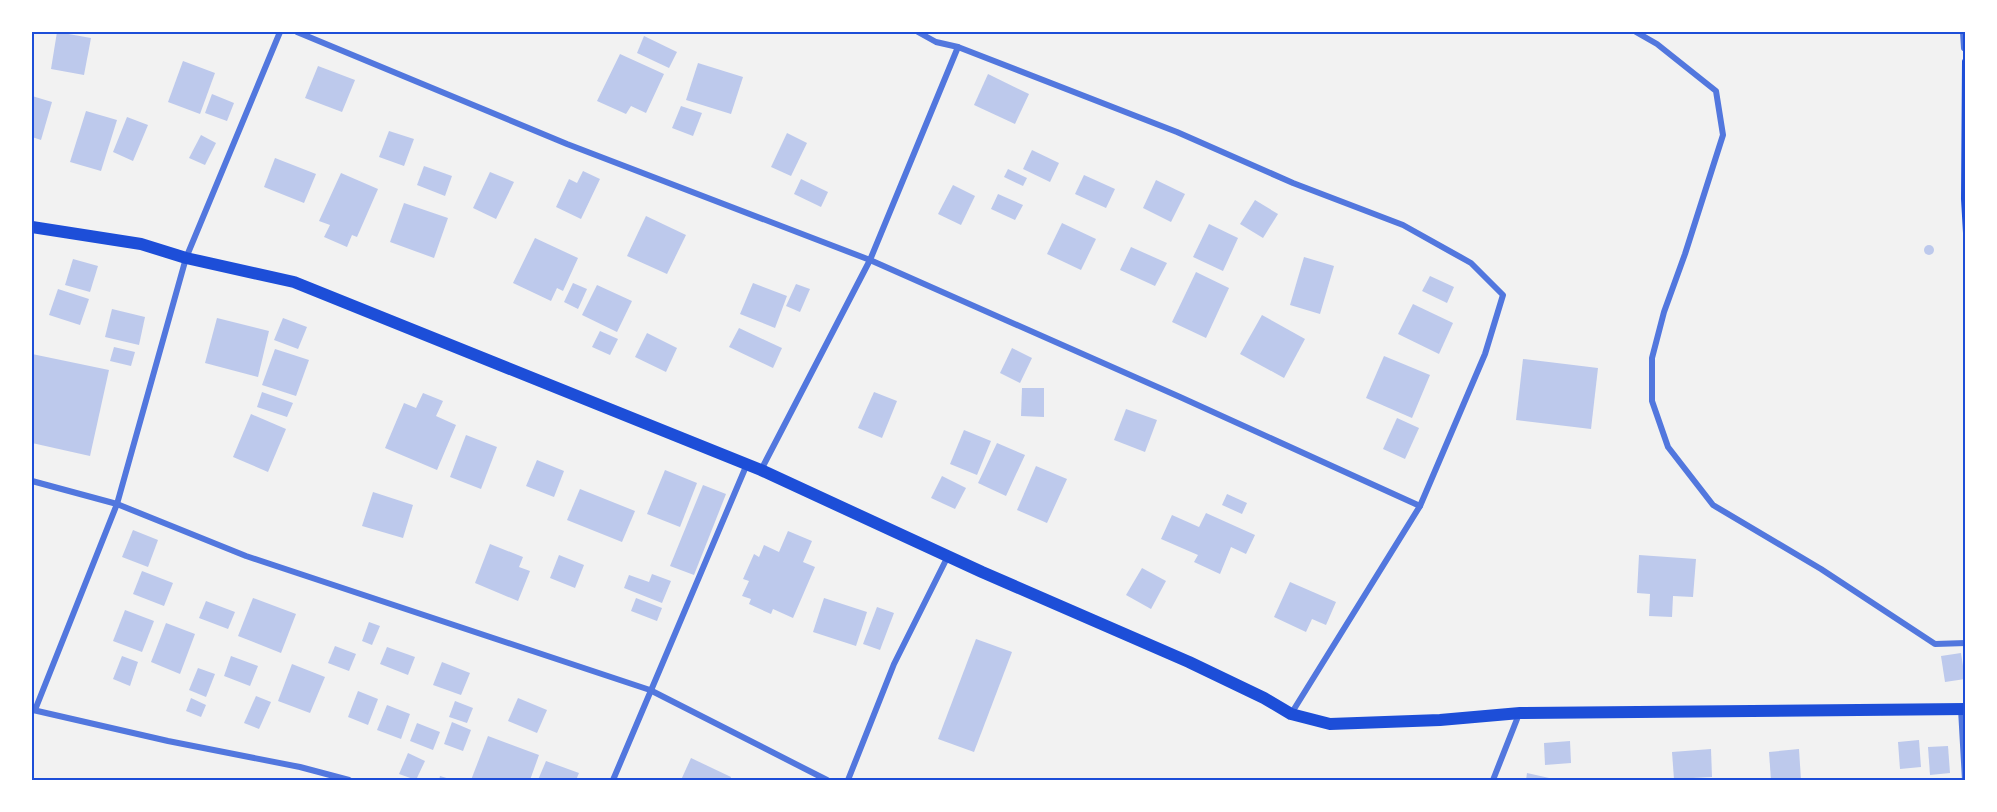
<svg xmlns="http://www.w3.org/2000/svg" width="1997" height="812" font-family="Jost,sans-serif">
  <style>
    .building { fill: #bdc9ec }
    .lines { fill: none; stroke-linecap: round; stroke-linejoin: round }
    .path { stroke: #1d4ed8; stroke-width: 4 }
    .minor { stroke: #5277de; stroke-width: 6 }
    .secondary { stroke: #1d4ed8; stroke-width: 12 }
    .neatline { fill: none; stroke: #1d4ed8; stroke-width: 2 }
  </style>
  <rect width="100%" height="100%" fill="#f2f2f2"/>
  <g class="building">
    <polygon points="57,32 91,38 84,75 51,69"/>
    <polygon points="644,36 677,52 669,68 637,53"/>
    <polygon points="620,54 664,74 646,113 631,106 626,114 597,101"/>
    <polygon points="183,61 215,73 200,114 168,102"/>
    <polygon points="698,63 743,77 731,114 686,100"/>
    <polygon points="318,66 355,80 342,112 305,98"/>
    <polygon points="988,74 1029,94 1015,124 974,105"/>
    <polygon points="212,94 234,103 227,121 205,113"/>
    <polygon points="32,96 52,102 41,140 32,137"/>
    <polygon points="681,106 702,113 693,136 672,128"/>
    <polygon points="86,111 117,120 101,171 70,162"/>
    <polygon points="127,117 148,125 133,161 113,152"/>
    <polygon points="389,131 414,139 404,166 379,157"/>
    <polygon points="787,133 807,143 791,176 771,167"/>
    <polygon points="201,135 216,143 205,165 189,158"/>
    <polygon points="1032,150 1059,163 1050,182 1023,169"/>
    <polygon points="275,158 316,174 304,203 264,187"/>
    <polygon points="424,166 452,176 445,196 417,185"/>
    <polygon points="1008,169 1027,178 1023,186 1004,177"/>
    <polygon points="583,171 600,179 581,219 556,207 569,179 577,183"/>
    <polygon points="490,172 514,182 496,219 473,208"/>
    <polygon points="341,173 378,189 357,237 352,235 347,247 324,237 330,225 319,221"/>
    <polygon points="1084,175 1115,189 1106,208 1075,194"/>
    <polygon points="801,179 828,192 821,207 794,194"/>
    <polygon points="1156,180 1185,194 1171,222 1143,208"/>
    <polygon points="953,185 975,196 961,225 938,214"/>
    <polygon points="998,194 1023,205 1015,220 991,209"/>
    <polygon points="1255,200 1278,214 1263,238 1240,224"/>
    <polygon points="404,203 448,218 434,258 390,242"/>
    <polygon points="646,216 686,235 667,274 627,256"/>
    <polygon points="1062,223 1096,239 1081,270 1047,254"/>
    <polygon points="1209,224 1238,238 1223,271 1193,257"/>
    <polygon points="535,238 578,258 563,291 557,288 551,301 513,283"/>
    <circle cx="1929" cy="250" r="5"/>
    <polygon points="1131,247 1167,263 1155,286 1120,270"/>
    <polygon points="1304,257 1334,266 1320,314 1290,305"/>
    <polygon points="73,259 98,266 90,292 65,285"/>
    <polygon points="1196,272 1229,288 1206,338 1172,322"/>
    <polygon points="1430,276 1454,287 1447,303 1422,291"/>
    <polygon points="573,283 587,289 578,309 564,302"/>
    <polygon points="753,283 787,296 775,328 740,314"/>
    <polygon points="796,284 810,289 800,312 786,306"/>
    <polygon points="597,285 632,301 617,332 582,315"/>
    <polygon points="58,289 89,299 80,325 49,315"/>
    <polygon points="1413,304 1453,323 1439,354 1398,334"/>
    <polygon points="112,309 145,317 139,345 105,337"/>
    <polygon points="1262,315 1305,339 1284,378 1240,354"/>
    <polygon points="217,318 269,331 258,377 205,363"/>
    <polygon points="283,318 307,327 298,349 274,340"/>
    <polygon points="739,328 782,348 773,368 729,347"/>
    <polygon points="600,331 618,339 610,355 592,347"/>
    <polygon points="647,333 677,348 666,372 635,357"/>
    <polygon points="114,347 135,352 131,366 110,361"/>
    <polygon points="1012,348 1032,358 1020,383 1000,373"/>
    <polygon points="275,349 309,360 296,396 262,385"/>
    <polygon points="32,354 109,370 90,456 32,443"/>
    <polygon points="1384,356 1430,375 1412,418 1366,398"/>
    <polygon points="1523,359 1598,368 1591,429 1516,420"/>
    <polygon points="1022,388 1044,388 1044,417 1021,416"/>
    <polygon points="262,392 293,403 287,417 257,407"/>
    <polygon points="874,392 897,401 882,438 858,428"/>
    <polygon points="423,393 443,401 436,416 456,425 437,470 385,448 404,403 416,408"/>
    <polygon points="1126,409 1157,420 1145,452 1114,440"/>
    <polygon points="251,414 286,429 268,472 233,457"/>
    <polygon points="1397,418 1419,428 1405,459 1383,449"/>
    <polygon points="964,430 991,441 977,475 950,464"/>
    <polygon points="466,435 497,447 481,489 450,477"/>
    <polygon points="997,443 1025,455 1006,496 978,483"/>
    <polygon points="537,460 564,471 554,497 526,486"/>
    <polygon points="1036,466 1067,479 1047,523 1017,510"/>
    <polygon points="665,470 697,483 680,527 647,514"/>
    <polygon points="942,476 966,488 955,509 931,498"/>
    <polygon points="703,485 726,494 694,575 670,566"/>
    <polygon points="580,489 635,511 622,542 567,520"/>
    <polygon points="373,492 413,505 403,538 362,526"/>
    <polygon points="1227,494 1247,503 1242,514 1222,505"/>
    <polygon points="1206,513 1255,535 1246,554 1231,547 1220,574 1194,562 1198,555 1161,539 1172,515 1199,527"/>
    <polygon points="133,530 158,540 148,567 122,557"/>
    <polygon points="788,531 812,541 803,562 815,567 793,618 773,609 771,614 749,604 751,599 742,596 749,581 743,579 754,554 759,557 764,545 779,552"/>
    <polygon points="490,544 523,557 519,567 530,571 518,601 475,583"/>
    <polygon points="559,555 584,565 575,588 550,578"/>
    <polygon points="1639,555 1696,559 1693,597 1673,596 1672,617 1649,616 1650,594 1637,593"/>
    <polygon points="1142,568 1166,581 1151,609 1126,595"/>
    <polygon points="142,571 173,583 164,606 133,594"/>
    <polygon points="652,574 671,581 662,603 624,588 629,575 649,582"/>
    <polygon points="1290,582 1336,602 1326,625 1312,619 1306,632 1274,617"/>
    <polygon points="253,598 296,614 281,653 238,636"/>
    <polygon points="636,598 662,608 657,621 631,611"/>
    <polygon points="824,598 867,612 856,646 813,632"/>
    <polygon points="206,601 235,612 228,629 199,618"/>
    <polygon points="877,607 894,613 880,650 863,644"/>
    <polygon points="125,610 154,621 142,652 113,641"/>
    <polygon points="369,622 380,626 372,645 362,641"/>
    <polygon points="166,623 195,634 180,674 151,662"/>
    <polygon points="976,639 1012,652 974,752 938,739"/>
    <polygon points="335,646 356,654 349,671 328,663"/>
    <polygon points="387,647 415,657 408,675 380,664"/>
    <polygon points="1961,653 1965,679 1945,682 1941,656"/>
    <polygon points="122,656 138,662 130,686 113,679"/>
    <polygon points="231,656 258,666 250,686 224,676"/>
    <polygon points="442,662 470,673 461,695 433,685"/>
    <polygon points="292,664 325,677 310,713 278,701"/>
    <polygon points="198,668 215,674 206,697 189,690"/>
    <polygon points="358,691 378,699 368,725 348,717"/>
    <polygon points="256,696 271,702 259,729 244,723"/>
    <polygon points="191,698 206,705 201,717 186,711"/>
    <polygon points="518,698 547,710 537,733 508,721"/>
    <polygon points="455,701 473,708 467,723 449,717"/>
    <polygon points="387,705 410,714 401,739 377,730"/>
    <polygon points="452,722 471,730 463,751 444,744"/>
    <polygon points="417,723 440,732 433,750 410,741"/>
    <polygon points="488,736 539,755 530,780 471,780"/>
    <polygon points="1919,740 1921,767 1900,769 1898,742"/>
    <polygon points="1570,741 1571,763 1545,765 1544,743"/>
    <polygon points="1948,746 1950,773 1930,775 1928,747"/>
    <polygon points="1711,749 1712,777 1674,779 1672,752"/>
    <polygon points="1799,749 1801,780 1771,780 1769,752"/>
    <polygon points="408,753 425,761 416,780 399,774"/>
    <polygon points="691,758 731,777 730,780 681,780"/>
    <polygon points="546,761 579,773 576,780 538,780"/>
    <polygon points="1527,773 1558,780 1526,780"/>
    <polygon points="440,776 453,780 439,780"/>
  </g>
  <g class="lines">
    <polyline class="path" points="1964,61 1963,199 1966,250"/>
    <g class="minor">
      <polyline points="297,32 567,144 870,260 1180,397 1420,506"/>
      <polyline points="918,32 936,42 958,47 1177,132 1293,183 1403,225 1471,263 1503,295 1485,354 1420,506 1291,714"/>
      <polyline points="1636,32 1657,44 1716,91 1723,135 1685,254 1664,312 1652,358 1652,401 1668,447 1713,505 1821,569 1935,644 1966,643"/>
      <polyline points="1963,32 1964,48"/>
      <polyline points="761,470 870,260 958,47"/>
      <polyline points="32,481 117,504 246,556 650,690 827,780"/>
      <polyline points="1961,709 1965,780"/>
      <polyline points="33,710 168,741 300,767 349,780"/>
      <polyline points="35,710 117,504 186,258 280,32"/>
      <polyline points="613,780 747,464"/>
      <polyline points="848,780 894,664 948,556"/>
      <polyline points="1493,780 1519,714"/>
    </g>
    <polyline class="secondary" points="32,227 141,244 186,258 294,282 761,470 982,572 1189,662 1264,698 1291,714 1330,724 1440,720 1520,713 1966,709"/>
  </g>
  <rect width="1997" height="812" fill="none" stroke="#ffffff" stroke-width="66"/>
  <rect x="33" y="33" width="1931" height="746" class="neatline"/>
</svg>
